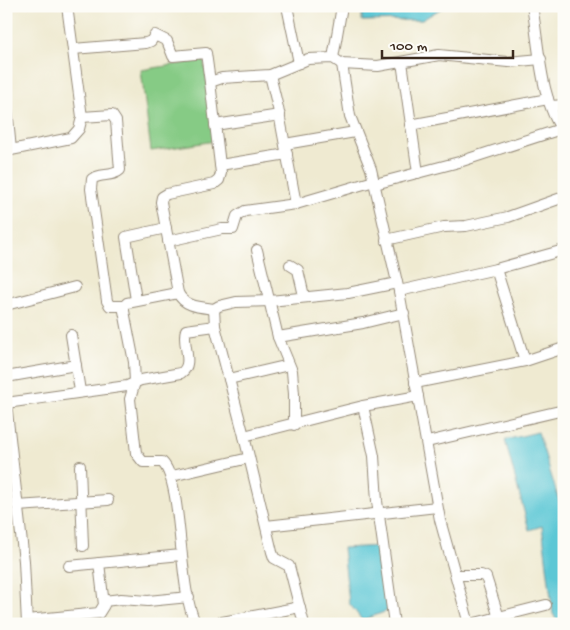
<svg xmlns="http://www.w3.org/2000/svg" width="570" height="630" font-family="'Gochi Hand',sans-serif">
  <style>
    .green { fill: #86cb85; stroke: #607a52 }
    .water { fill: #5cc7d5; stroke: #4c787a }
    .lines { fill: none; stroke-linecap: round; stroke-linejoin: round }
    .minor-casing { stroke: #958a78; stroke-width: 12 }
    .minor { stroke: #fff; stroke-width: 10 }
  </style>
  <rect width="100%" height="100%" fill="#fdfcf7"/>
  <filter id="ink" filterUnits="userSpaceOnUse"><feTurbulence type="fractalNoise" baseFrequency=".02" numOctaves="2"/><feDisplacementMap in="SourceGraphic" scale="10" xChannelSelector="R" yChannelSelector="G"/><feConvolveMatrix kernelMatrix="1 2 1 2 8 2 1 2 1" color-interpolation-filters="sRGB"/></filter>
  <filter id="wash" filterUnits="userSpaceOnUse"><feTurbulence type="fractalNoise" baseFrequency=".0096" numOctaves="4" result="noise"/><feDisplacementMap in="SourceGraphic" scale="20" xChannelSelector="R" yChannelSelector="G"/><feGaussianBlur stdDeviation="1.12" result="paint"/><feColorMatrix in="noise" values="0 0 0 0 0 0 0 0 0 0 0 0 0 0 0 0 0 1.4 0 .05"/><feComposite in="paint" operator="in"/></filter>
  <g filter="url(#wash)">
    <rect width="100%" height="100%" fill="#efead1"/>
    <polygon class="green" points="204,60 215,141 151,151 141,70"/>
    <g class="water">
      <polygon points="362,6 445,6 422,20 362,21"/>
      <polygon points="538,432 564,517 564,624 559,624 553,614 542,526 529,530 505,440"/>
      <polygon points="381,546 390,610 362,620 349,603 343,548"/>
    </g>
  </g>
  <g filter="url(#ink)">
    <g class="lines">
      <g class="minor-casing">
        <g id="minor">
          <polyline points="287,6 299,63 308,59 333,58 342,64 378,66 439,55 508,62 541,59"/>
          <path d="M532,6C539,43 540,102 564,132"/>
          <polyline points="73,49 146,43 151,41 155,35 167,41 173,56 206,53 210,82"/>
          <polyline points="333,58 342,6"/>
          <polyline points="402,62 418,173"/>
          <polyline points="342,64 350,116 371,169 399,291 440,520 469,624"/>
          <polyline points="270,75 278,108 296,204"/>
          <polyline points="6,98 11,150"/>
          <polyline points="551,106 564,105"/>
          <path d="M82,117L112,115L116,121L120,170C113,177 100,173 92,179L91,189L107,301L110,306H124"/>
          <polyline points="215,125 280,115"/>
          <polyline points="410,125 548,99"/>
          <polyline points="285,144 355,132"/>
          <polyline points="6,151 71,138 79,129 82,117 67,6"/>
          <polyline points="220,165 287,154"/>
          <polyline points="375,184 459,162 561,129"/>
          <polyline points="386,240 444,227 466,226 508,217 564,197"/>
          <polyline points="168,241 222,229 233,229 237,216 245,211 296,204 374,181"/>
          <polyline points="257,250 278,337 292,371 294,394 294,425"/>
          <polyline points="290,265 298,270 304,296"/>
          <polyline points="496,269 525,361"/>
          <polyline points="399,291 496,269 564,250"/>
          <path d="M178,293L127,303L124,306V311L134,362L135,382L130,399L136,453L143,462H162C184,482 177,589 196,624"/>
          <polyline points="136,300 126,237 166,228"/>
          <polyline points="6,305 75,287"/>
          <path d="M214,309C200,307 185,307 178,293L161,202L162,197L167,194L214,184L219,180L221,173L210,82L222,78L270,75L299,63"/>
          <polyline points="71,335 80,391"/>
          <polyline points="278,337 363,323 404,313"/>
          <polyline points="6,377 76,365"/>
          <polyline points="229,379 289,365"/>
          <polyline points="415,383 525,361 564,348"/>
          <path d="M6,403L127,386L141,380L181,373C195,364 181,343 186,330L215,326"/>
          <polyline points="6,403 24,561 27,624"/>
          <polyline points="363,406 374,456 377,501 394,624"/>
          <polyline points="244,436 215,326 214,309 219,306 236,302 270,301 348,293 397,283"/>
          <polyline points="427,442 564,410"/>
          <polyline points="80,466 83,546"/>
          <polyline points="172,476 249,458"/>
          <polyline points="17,506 108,500"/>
          <polyline points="266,526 437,507"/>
          <polyline points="69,566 181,555"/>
          <polyline points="456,575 481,575 486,577 501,624"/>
          <polyline points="104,601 121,599 148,601 189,597"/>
          <polyline points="27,620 99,613 104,605 99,563"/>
          <polyline points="212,624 300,607"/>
          <polyline points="304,624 289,566 274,558 272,552 244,436 363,406 418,396"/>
          <polyline points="471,624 546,605"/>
        </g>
      </g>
      <use href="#minor" class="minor"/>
    </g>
  </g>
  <rect width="570" height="630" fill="none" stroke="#fdfcf7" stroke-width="25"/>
  <path d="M382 50v8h131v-8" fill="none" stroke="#3b2a1e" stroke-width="2.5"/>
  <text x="390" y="50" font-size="15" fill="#3b2a1e" stroke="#fdfcf7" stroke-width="4" paint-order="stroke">100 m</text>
</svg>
